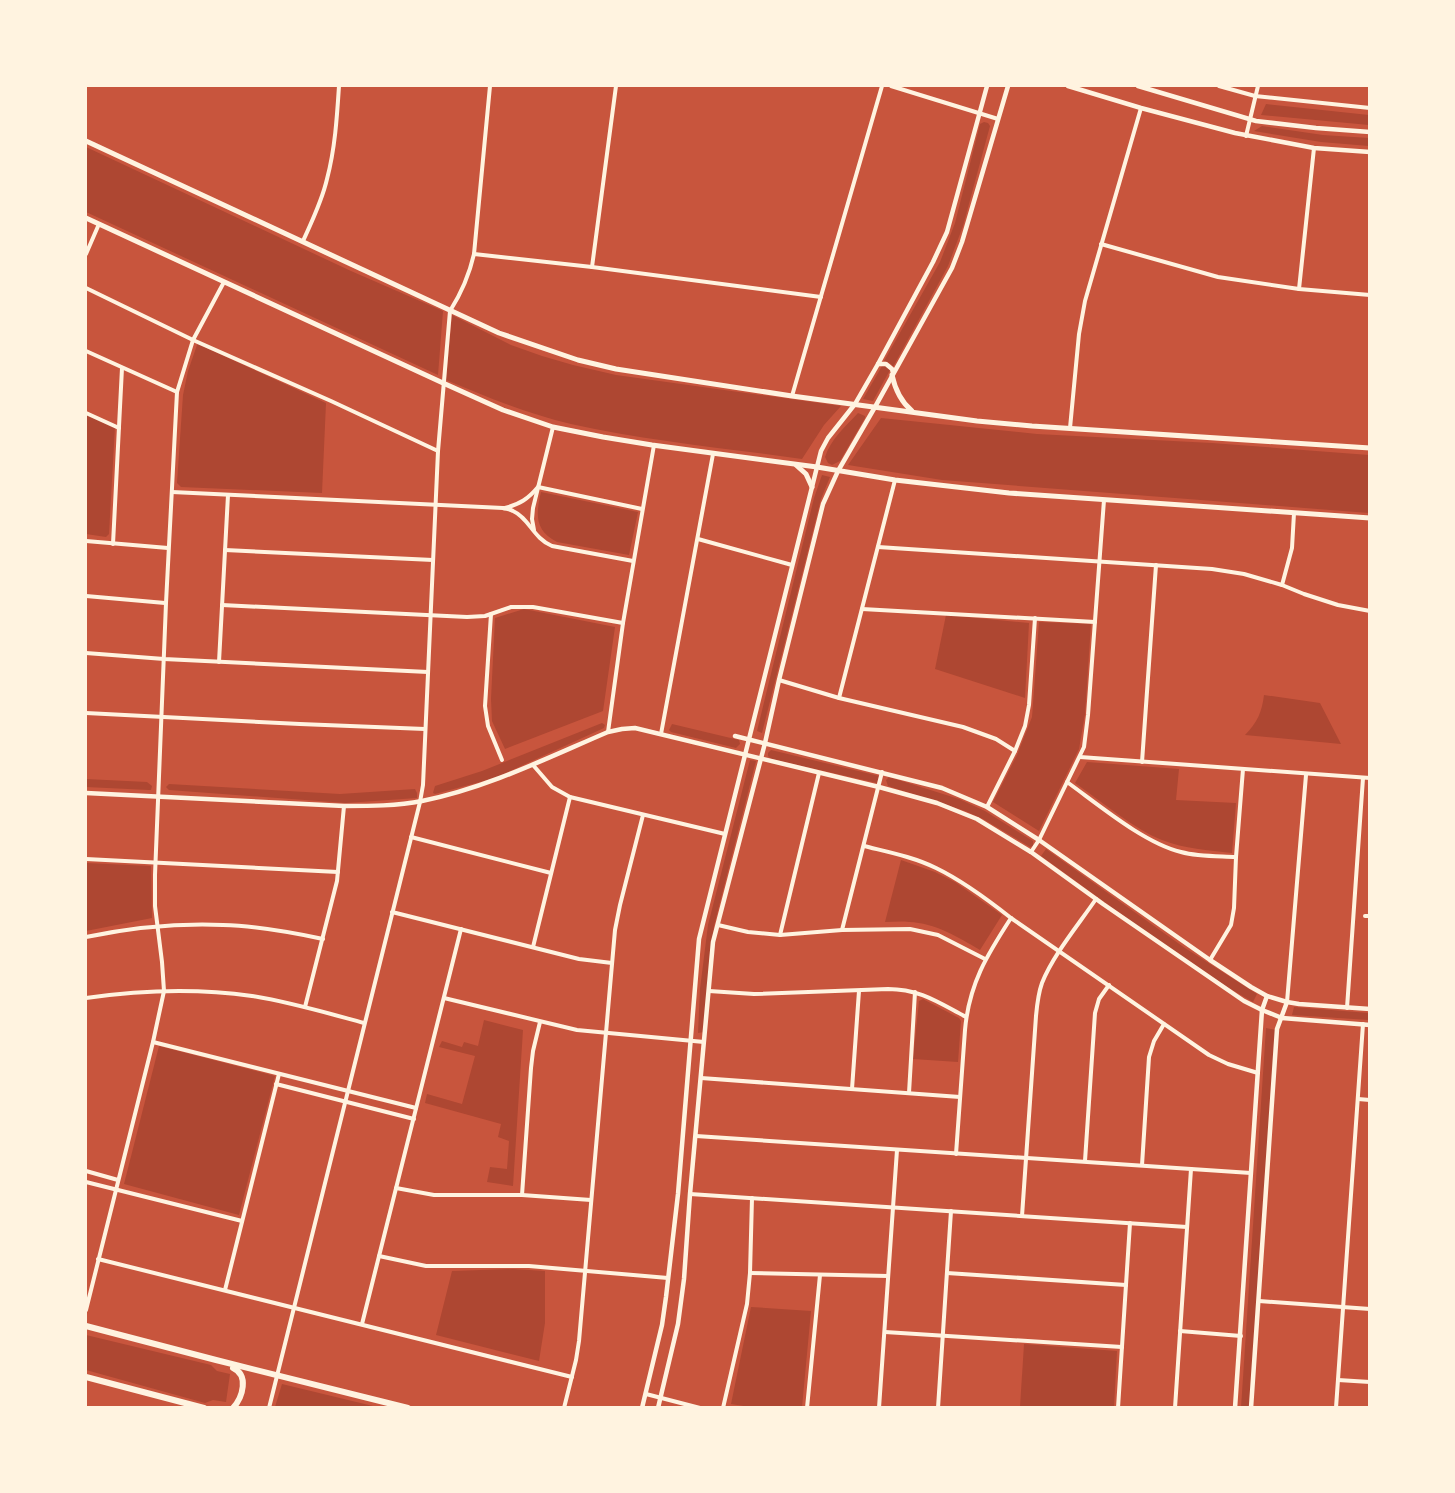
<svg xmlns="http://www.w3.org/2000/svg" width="1455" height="1493" font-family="'Source Sans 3',sans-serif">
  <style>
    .green { fill: #ae4732 }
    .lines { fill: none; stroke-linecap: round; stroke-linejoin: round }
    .minor { stroke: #fff3e0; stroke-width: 4 }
    .tertiary { stroke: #fff3e0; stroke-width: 4.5 }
    .secondary { stroke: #fff3e0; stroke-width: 5 }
    .primary { stroke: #fff3e0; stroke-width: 6 }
  </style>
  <rect width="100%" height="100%" fill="#c8553d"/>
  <g class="green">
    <polygon points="1266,104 1369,115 1369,125 1261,115"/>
    <polygon points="984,122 988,123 990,126 963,226 948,266 893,367 891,364 884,361 940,262 955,223 980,124"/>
    <polygon points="1262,126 1323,135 1369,138 1369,146 1321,142 1254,131"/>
    <polygon points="86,147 351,271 443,311 438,375 86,212"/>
    <path d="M452,315L511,345L542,356L573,365L616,375L841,406L824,425L802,459C725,448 647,441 571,424C528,414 487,397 446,380Z"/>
    <polygon points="198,344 326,403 322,493 181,487 177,483 183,395 188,371 197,345"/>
    <polygon points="882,366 886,366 890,370 873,401 863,399"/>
    <path d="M858,413L865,416V418L840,461L832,465L828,463L825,457C831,439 845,427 858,413Z"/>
    <polygon points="86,414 115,426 109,534 106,537 86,534"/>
    <polygon points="881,418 1037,434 1212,443 1369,455 1369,513 942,480 848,465"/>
    <polygon points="822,475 830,477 821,499 762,733 757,731 814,498"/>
    <path d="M541,492L638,512L629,555L557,542C534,530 536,514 541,492Z"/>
    <polygon points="524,609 615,627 603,711 505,749 492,721 491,699 495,618"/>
    <polygon points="946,615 1029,623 1025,698 935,669"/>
    <polygon points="1039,622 1091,624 1085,714 1079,749 1039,831 993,802 1017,755 1032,717"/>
    <path d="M1264,695L1320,703L1341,744L1245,735C1257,723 1262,712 1264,695Z"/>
    <polygon points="602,723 605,725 604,728 495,778 435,794 433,793 435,786 482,771"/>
    <polygon points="672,724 739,740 740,744 736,748 671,732 669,730"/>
    <polygon points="771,750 879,776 877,783 771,759 768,756 768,753"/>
    <polygon points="750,760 756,761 714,926 704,1032 698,1033 700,989 708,925"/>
    <path d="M1087,762L1179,769L1176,800L1236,803L1232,853C1208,850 1185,849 1162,840C1134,829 1101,801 1075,783Z"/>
    <polygon points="889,777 959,799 985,811 1033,841 1033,846 1030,847 983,819 965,811 888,786 886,780"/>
    <polygon points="86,779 147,782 152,786 151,790 149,790 86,787"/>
    <polygon points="169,784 340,794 415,789 417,793 417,798 346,803 169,790 166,787"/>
    <polygon points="1046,849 1185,948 1257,994 1253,1002 1227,987 1136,925 1041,856"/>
    <path d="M901,860L935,872L955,882L1002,915L980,950C958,937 935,923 909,922C901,921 893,922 885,922Z"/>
    <polygon points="86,863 151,866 152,918 86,931"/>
    <polygon points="923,999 959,1018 961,1021 958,1062 913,1059 919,1001"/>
    <polygon points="1294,1007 1369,1013 1369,1020 1292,1015"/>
    <polygon points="484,1020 523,1030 513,1186 487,1182 490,1167 507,1169 509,1141 498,1137 501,1124 425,1103 427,1094 462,1104 475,1056 439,1047 442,1041 462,1047 464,1042 478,1046"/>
    <polygon points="1266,1028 1276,1030 1250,1407 1241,1408"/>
    <polygon points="159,1046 275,1076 239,1215 124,1184"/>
    <polygon points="513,1269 545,1271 545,1323 539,1361 436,1335 452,1271"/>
    <polygon points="751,1307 811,1311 802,1407 750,1407 731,1404"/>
    <polygon points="86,1335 211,1365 217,1371 230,1374 226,1402 213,1400 205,1403 86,1370"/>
    <polygon points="1024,1344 1117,1351 1114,1407 1020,1407"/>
    <polygon points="282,1384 377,1407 275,1407"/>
  </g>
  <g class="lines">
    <g class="minor">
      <polyline points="891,86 998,119"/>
      <polyline points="1219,86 1255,96 1370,108"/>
      <polyline points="1246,136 1258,86"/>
      <path d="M303,241C312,221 322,201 327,179C335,149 337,117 339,86"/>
      <polyline points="1101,244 1218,277 1299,289 1370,295"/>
      <polyline points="86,254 99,224"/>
      <polyline points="474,254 592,267 821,297"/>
      <polyline points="592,267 616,86"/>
      <polyline points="86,288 193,340 331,401 438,451"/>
      <polyline points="1299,289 1314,148"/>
      <polyline points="86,351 177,392"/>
      <polyline points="792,396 882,86"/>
      <polyline points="86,413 119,428"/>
      <polyline points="1070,428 1079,334 1085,301 1141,108"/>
      <path d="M172,492L503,508C506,509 510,509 513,511C529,518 533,538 552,546L633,561"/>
      <path d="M505,508C520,504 528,499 538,487L642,509"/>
      <polyline points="534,530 532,519 533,508 553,427"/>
      <polyline points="698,539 792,565"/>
      <polyline points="86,541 168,548"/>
      <polyline points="113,544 122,368"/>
      <polyline points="878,547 1212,569 1244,574 1282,585 1304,594 1338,605 1370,611"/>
      <polyline points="225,550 433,560"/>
      <polyline points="1282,585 1292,548 1294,513"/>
      <polyline points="86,596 165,603"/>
      <polyline points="222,605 467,617 485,616 511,607 533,607 623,623"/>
      <polyline points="862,609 1095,622"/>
      <polyline points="491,614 485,706 488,726 502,760"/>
      <polyline points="86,653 164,659 428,672"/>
      <polyline points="219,662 228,495"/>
      <polyline points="779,680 839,698 963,727 996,739 1015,751"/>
      <polyline points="839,698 895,480"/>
      <polyline points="86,713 300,724 425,729"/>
      <polyline points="608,732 623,623 654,445"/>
      <polyline points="661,734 713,454"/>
      <polyline points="1080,757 1370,778"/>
      <polyline points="1142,762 1156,565"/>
      <polyline points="533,765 552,787 570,797 725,834"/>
      <path d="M1067,782C1099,805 1144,843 1181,852C1199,857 1218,856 1236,857"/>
      <polyline points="987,807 1015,751 1025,726 1029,705 1035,618"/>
      <polyline points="411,837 551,873"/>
      <path d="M864,846C888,852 914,857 936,868C963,881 987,899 1011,918L1209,1055L1228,1064L1258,1073"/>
      <polyline points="1031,852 1039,840 1084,747 1088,715 1104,500"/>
      <polyline points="86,859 338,872"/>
      <polyline points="392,912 579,959 612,963"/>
      <polyline points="1365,916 1370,916"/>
      <polyline points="718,925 748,932 780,935 842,930 910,929 938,935 985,959"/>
      <polyline points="842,930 882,772"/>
      <polyline points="780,935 819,773"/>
      <path d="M86,937C130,928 177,923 223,925C257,926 290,932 323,939"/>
      <polyline points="533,947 570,797"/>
      <polyline points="1210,960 1231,925 1234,908 1236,857 1243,769"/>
      <path d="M709,991L754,994L888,989C920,989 939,1003 966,1017"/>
      <path d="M86,998C141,990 196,988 252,996C290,1002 327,1013 364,1023"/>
      <polyline points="444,998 577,1030 704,1042"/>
      <polyline points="1287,1002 1306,775"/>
      <polyline points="305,1007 337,881 344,806"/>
      <polyline points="1347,1008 1363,778"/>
      <polyline points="153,1042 416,1108"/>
      <polyline points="701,1078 960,1097"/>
      <polyline points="276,1084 414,1119"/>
      <polyline points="852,1089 859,991"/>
      <polyline points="909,1093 915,992"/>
      <polyline points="1358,1099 1370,1100"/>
      <polyline points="696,1136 1251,1173"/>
      <path d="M956,1154L965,1030C969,984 987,955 1011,918"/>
      <polyline points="1085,1161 1095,1013 1099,999 1109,985"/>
      <polyline points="1142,1165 1149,1057 1154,1041 1164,1024"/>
      <polyline points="86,1171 118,1180"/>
      <polyline points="86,1182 242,1221"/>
      <polyline points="396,1188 434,1195 522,1195 591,1200"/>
      <polyline points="690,1194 1187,1227"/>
      <polyline points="522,1195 531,1068 533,1051 540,1022"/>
      <path d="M1022,1216L1036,1016C1037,1005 1038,994 1042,983C1053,955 1079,924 1096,899"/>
      <polyline points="379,1256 426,1266 529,1266 668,1278"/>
      <polyline points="98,1259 572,1377"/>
      <polyline points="750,1273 888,1276"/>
      <polyline points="947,1273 1126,1285"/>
      <polyline points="225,1290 279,1074"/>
      <polyline points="1259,1301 1370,1309"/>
      <polyline points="86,1310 153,1042 164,991 162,962 155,906 155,875 166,603 177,392 193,340 224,282"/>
      <polyline points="362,1324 461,929"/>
      <polyline points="1180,1331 1241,1336"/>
      <polyline points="885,1332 1122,1347"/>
      <polyline points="1338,1380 1370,1382"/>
      <polyline points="646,1394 700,1408"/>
      <path d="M269,1408L420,802L423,785L438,451L450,311C462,292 469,276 474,254L490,86"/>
      <polyline points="564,1408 576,1360 579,1341 615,930 620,905 643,815"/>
      <polyline points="723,1408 747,1304 750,1273 752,1198"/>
      <polyline points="807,1408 820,1275"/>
      <polyline points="879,1408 897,1150"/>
      <polyline points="938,1408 951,1211"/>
      <polyline points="1118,1408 1130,1223"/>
      <polyline points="1175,1408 1191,1169"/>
      <polyline points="1336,1408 1363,1024"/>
    </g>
    <g class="tertiary">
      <polyline points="1068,86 1141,108 1235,133 1314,148 1370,152"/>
      <polyline points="1138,86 1256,121 1316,128 1370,132"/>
      <polyline points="878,364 886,364 892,369 893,373"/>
      <polyline points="735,736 942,788 987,807 1039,840 1210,960 1251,987 1267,996 1287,1002 1299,1004 1370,1009"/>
      <path d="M86,793L344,806C370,806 397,806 422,801C487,788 547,758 608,732L622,729L635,728L879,787L937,803L977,819L1031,852L1103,904L1244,1001L1262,1010L1282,1018L1370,1025"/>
      <polyline points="642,1408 662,1325 666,1297 678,1194 699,939 821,451 828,438 855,404 878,364 933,262 947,232 987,86"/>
      <polyline points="658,1408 678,1324 684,1279 690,1194 713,942 765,743 779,680 823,504 838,471 875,407 952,268 962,242 1008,86"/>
      <polyline points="1235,1408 1262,1010 1267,996"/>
      <polyline points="1251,1408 1277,1029 1287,1002"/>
    </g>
    <g class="secondary">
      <polyline points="86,141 499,333 578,360 616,369 792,396 977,421 1032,426 1370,448"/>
      <polyline points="86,218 443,383 503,410 553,427 603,437 652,445 817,467 895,480 1009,493 1370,518"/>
      <path d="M892,375C895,389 900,401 912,411"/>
      <polyline points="796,465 806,474 812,487"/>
    </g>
    <g class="primary">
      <polyline points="86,1326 216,1360 408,1408"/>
      <path d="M233,1368C249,1375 243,1397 233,1408"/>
      <polyline points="86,1377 204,1408"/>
    </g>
  </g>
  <rect width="1455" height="1493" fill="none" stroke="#fff3e0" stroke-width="174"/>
</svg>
